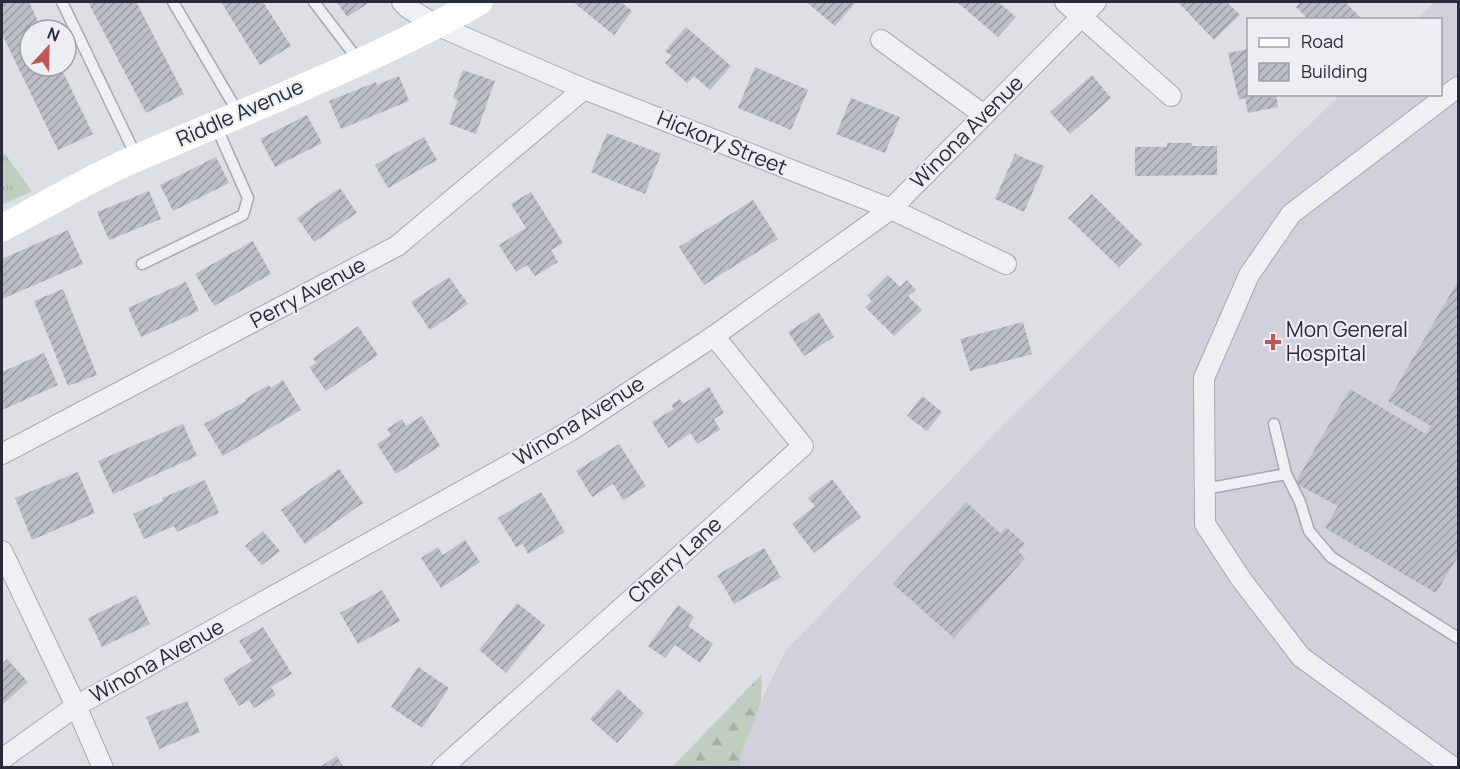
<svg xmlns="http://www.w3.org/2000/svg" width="1460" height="769" font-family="Manrope,sans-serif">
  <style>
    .built { fill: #d0d1da }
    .grass { fill: url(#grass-tufts) }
    .forest { fill: url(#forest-firs) }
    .building { fill: url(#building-hatch) }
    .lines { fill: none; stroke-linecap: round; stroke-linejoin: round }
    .lane-casing { stroke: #a7a9b2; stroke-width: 13 }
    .street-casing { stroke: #a7a9b2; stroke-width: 22 }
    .lane { stroke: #eff0f4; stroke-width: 10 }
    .street { stroke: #eff0f4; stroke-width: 20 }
    .secondary { stroke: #fff; stroke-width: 27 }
    .poi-dot { fill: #bd5950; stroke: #eceef3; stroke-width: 2 }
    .labels { text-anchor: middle; stroke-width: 4.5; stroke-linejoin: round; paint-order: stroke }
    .street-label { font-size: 21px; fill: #292b3a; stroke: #eceef3 }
    .poi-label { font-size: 21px; fill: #292b3a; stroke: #eceef3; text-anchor: start }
  </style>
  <defs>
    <pattern id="grass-tufts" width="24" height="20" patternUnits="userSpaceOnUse" patternTransform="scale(1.5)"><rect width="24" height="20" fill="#c0cebf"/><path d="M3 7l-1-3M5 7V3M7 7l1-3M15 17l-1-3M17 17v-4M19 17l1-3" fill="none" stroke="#a5b1a5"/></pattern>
    <pattern id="forest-firs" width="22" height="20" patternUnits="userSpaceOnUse" patternTransform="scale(1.5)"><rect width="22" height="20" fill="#c0cebf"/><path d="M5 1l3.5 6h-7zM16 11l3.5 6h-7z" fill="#a5b1a5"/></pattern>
    <pattern id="building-hatch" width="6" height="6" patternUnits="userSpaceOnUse" patternTransform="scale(1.5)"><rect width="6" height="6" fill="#bbbdc7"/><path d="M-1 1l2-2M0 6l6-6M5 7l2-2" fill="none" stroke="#989aa3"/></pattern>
  </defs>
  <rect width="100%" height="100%" fill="#dddfe5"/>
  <polygon class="built" points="1435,2 1458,2 1458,767 740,768 740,759 761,701 786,650 991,438 1184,246 1340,95 1440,94 1440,20 1416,19"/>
  <polygon class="grass" points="2,150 32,191 2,205"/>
  <polygon class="forest" points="762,674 761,701 740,759 740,767 672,767"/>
  <g class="building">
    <polygon points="2,2 29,2 42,30 30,30 30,66 60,66 93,134 58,150 2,34"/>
    <polygon points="88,2 136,2 184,94 146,113"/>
    <polygon points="221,2 263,2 291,46 260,65"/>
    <polygon points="337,2 370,2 347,17"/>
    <polygon points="573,2 621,2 632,11 614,35"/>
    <polygon points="806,2 856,2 835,26"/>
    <polygon points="959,2 998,2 1016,17 998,37 958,3"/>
    <polygon points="1178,2 1227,2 1240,15 1214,40"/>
    <polygon points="1301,2 1345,2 1363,20 1309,20 1296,7"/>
    <polygon points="686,27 731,66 710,90 694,76 687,83 665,63 672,56 665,51"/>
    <polygon points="1248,49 1248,94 1276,94 1278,107 1248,113 1245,98 1239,100 1228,53"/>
    <polygon points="755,67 808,90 791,130 738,108"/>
    <polygon points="463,70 495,81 476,134 449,124 458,100 453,98"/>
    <polygon points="1092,75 1111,98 1070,134 1050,112"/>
    <polygon points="399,76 409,101 341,129 329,101 376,82 377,85"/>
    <polygon points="851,98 900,117 885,153 836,134"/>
    <polygon points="307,115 322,143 275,167 260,139"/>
    <polygon points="607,133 661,154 645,194 591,172"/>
    <polygon points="424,137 437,160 388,188 375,165"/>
    <polygon points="1167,143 1192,143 1192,146 1217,146 1217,175 1135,176 1135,147 1167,147"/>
    <polygon points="1015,154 1044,166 1024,212 995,199"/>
    <polygon points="216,157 229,183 173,211 160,185"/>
    <polygon points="340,188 357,213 314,242 297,218"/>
    <polygon points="149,191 161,219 109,240 97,212"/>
    <polygon points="531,192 563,243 551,250 558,262 535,276 527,265 516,272 499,245 526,228 511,204"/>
    <polygon points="1092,194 1142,244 1119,267 1068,218"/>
    <polygon points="753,200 778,239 704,285 679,247"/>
    <polygon points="68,230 83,264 2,299 2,259"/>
    <polygon points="253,241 271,274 214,306 195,274"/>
    <polygon points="888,275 900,287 907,280 916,290 908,296 922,310 894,336 865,307 872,301 867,296"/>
    <polygon points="449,277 468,304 430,330 411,302"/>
    <polygon points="1458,281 1458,556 1436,593 1325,528 1338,506 1295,483 1350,389 1426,434 1431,426 1388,401"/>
    <polygon points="186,282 199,311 141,337 128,308"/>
    <polygon points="63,289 97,375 68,386 34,301"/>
    <polygon points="819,312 834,337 804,356 788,332"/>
    <polygon points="1023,322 1032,354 970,371 960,339"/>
    <polygon points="358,326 378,355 326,391 309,367 316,363 313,358"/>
    <polygon points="44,353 58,385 2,410 2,372"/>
    <polygon points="283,380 301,410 223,456 204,424 246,401 245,399 269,385 271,388"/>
    <polygon points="709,387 724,413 714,419 720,430 697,444 691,433 668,448 652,422 674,409 671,405 680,399 683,404"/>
    <polygon points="922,396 942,412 927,431 907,416"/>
    <polygon points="422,416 440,446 396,474 377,444 391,435 387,429 402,419 406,426"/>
    <polygon points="183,424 197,456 113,494 98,461"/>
    <polygon points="619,444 646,486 623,500 613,484 592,497 576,471"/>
    <polygon points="339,469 363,503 305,544 281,510"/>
    <polygon points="78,472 95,513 32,540 15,498"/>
    <polygon points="832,479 861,517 814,553 792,524 815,506 808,498"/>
    <polygon points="205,480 219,513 177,532 174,526 144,539 133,514 163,501 162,498"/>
    <polygon points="541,492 565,532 528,554 523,544 516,547 498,518"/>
    <polygon points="966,502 1001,534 1006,527 1025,544 1018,551 1025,558 954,638 893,584"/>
    <polygon points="263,531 280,551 262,565 245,546"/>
    <polygon points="465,540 480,562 441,588 421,558 438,547 443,555"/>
    <polygon points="764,548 781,577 734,604 717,575"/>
    <polygon points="382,590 400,621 358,644 340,613"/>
    <polygon points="136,595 150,624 102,647 88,618"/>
    <polygon points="517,603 545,625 506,673 479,650"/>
    <polygon points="678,605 694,617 688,626 713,644 700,663 675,645 665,658 648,646"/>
    <polygon points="263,627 292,674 271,687 276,695 254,708 249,700 239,706 223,679 252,661 239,641"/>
    <polygon points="7,659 28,682 2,705 2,664"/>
    <polygon points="418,667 449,688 422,728 391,707"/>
    <polygon points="618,689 644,713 617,743 590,719"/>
    <polygon points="187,701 200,732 159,749 146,717"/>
    <polygon points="337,756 344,768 318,768"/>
  </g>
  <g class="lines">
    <g class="lane-casing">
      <g id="lane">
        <polyline points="62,2 137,158"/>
        <polyline points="173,2 239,114"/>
        <polyline points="314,2 359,61"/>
        <polyline points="142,264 243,215 248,198 216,126"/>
        <polyline points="1274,424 1286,474 1300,502 1309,531 1331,557 1458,638"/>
        <polyline points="1205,489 1286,474"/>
      </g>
    </g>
    <g class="street-casing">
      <g id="street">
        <polyline points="402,2 408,8 436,25 584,89 891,209 1006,264"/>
        <polyline points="1065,2 1171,96"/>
        <polyline points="881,40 984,115"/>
        <polyline points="2,454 397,246 584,89"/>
        <polyline points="2,551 76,706 103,768"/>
        <polyline points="2,759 76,706 570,431 714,336 891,209 1096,2"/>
        <polyline points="442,768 803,446 714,336"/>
        <polyline points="1454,768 1301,657 1241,579 1205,524 1204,378 1249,275 1291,214 1458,87"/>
      </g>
    </g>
    <use href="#lane" class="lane"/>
    <use href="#street" class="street"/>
    <path class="secondary" d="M2,228C47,204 92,177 139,157C253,108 372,62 479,2"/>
  </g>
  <path class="poi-dot" d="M1270 333h6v6h6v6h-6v6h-6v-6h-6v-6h6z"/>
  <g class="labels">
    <g class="street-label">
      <text transform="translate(240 113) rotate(-24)" y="7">Riddle Avenue</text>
      <text transform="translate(967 132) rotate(-45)" y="7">Winona Avenue</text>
      <text transform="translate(722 143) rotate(22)" y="7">Hickory Street</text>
      <text transform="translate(308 293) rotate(-28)" y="7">Perry Avenue</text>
      <text transform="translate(579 421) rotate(-32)" y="7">Winona Avenue</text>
      <text transform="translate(675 560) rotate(-42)" y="7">Cherry Lane</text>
      <text transform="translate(157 661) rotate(-29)" y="7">Winona Avenue</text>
    </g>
    <g class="poi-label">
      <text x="1286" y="337">Mon General<tspan x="1286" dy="24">Hospital</tspan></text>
    </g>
  </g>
  <rect width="1460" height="769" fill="none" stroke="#292b3a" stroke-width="6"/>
  <rect x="1247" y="18" width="195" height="78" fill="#eceef3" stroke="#9ea0a9" stroke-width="1.5"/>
  <rect x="1259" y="38" width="30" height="9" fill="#ffffff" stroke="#9ea0a9" stroke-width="1.5"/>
  <text x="1301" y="48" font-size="18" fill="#292b3a">Road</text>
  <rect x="1259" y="63" width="30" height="18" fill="url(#building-hatch)" stroke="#9ea0a9" stroke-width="1.5"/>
  <text x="1301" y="78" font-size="18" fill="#292b3a">Building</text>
  <g transform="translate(48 48) rotate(22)"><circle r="28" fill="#eceef3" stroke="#9ea0a9" stroke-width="1.5"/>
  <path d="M0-4.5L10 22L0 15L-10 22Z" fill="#bd5950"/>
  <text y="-9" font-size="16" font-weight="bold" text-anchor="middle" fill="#292b3a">N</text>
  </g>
</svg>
